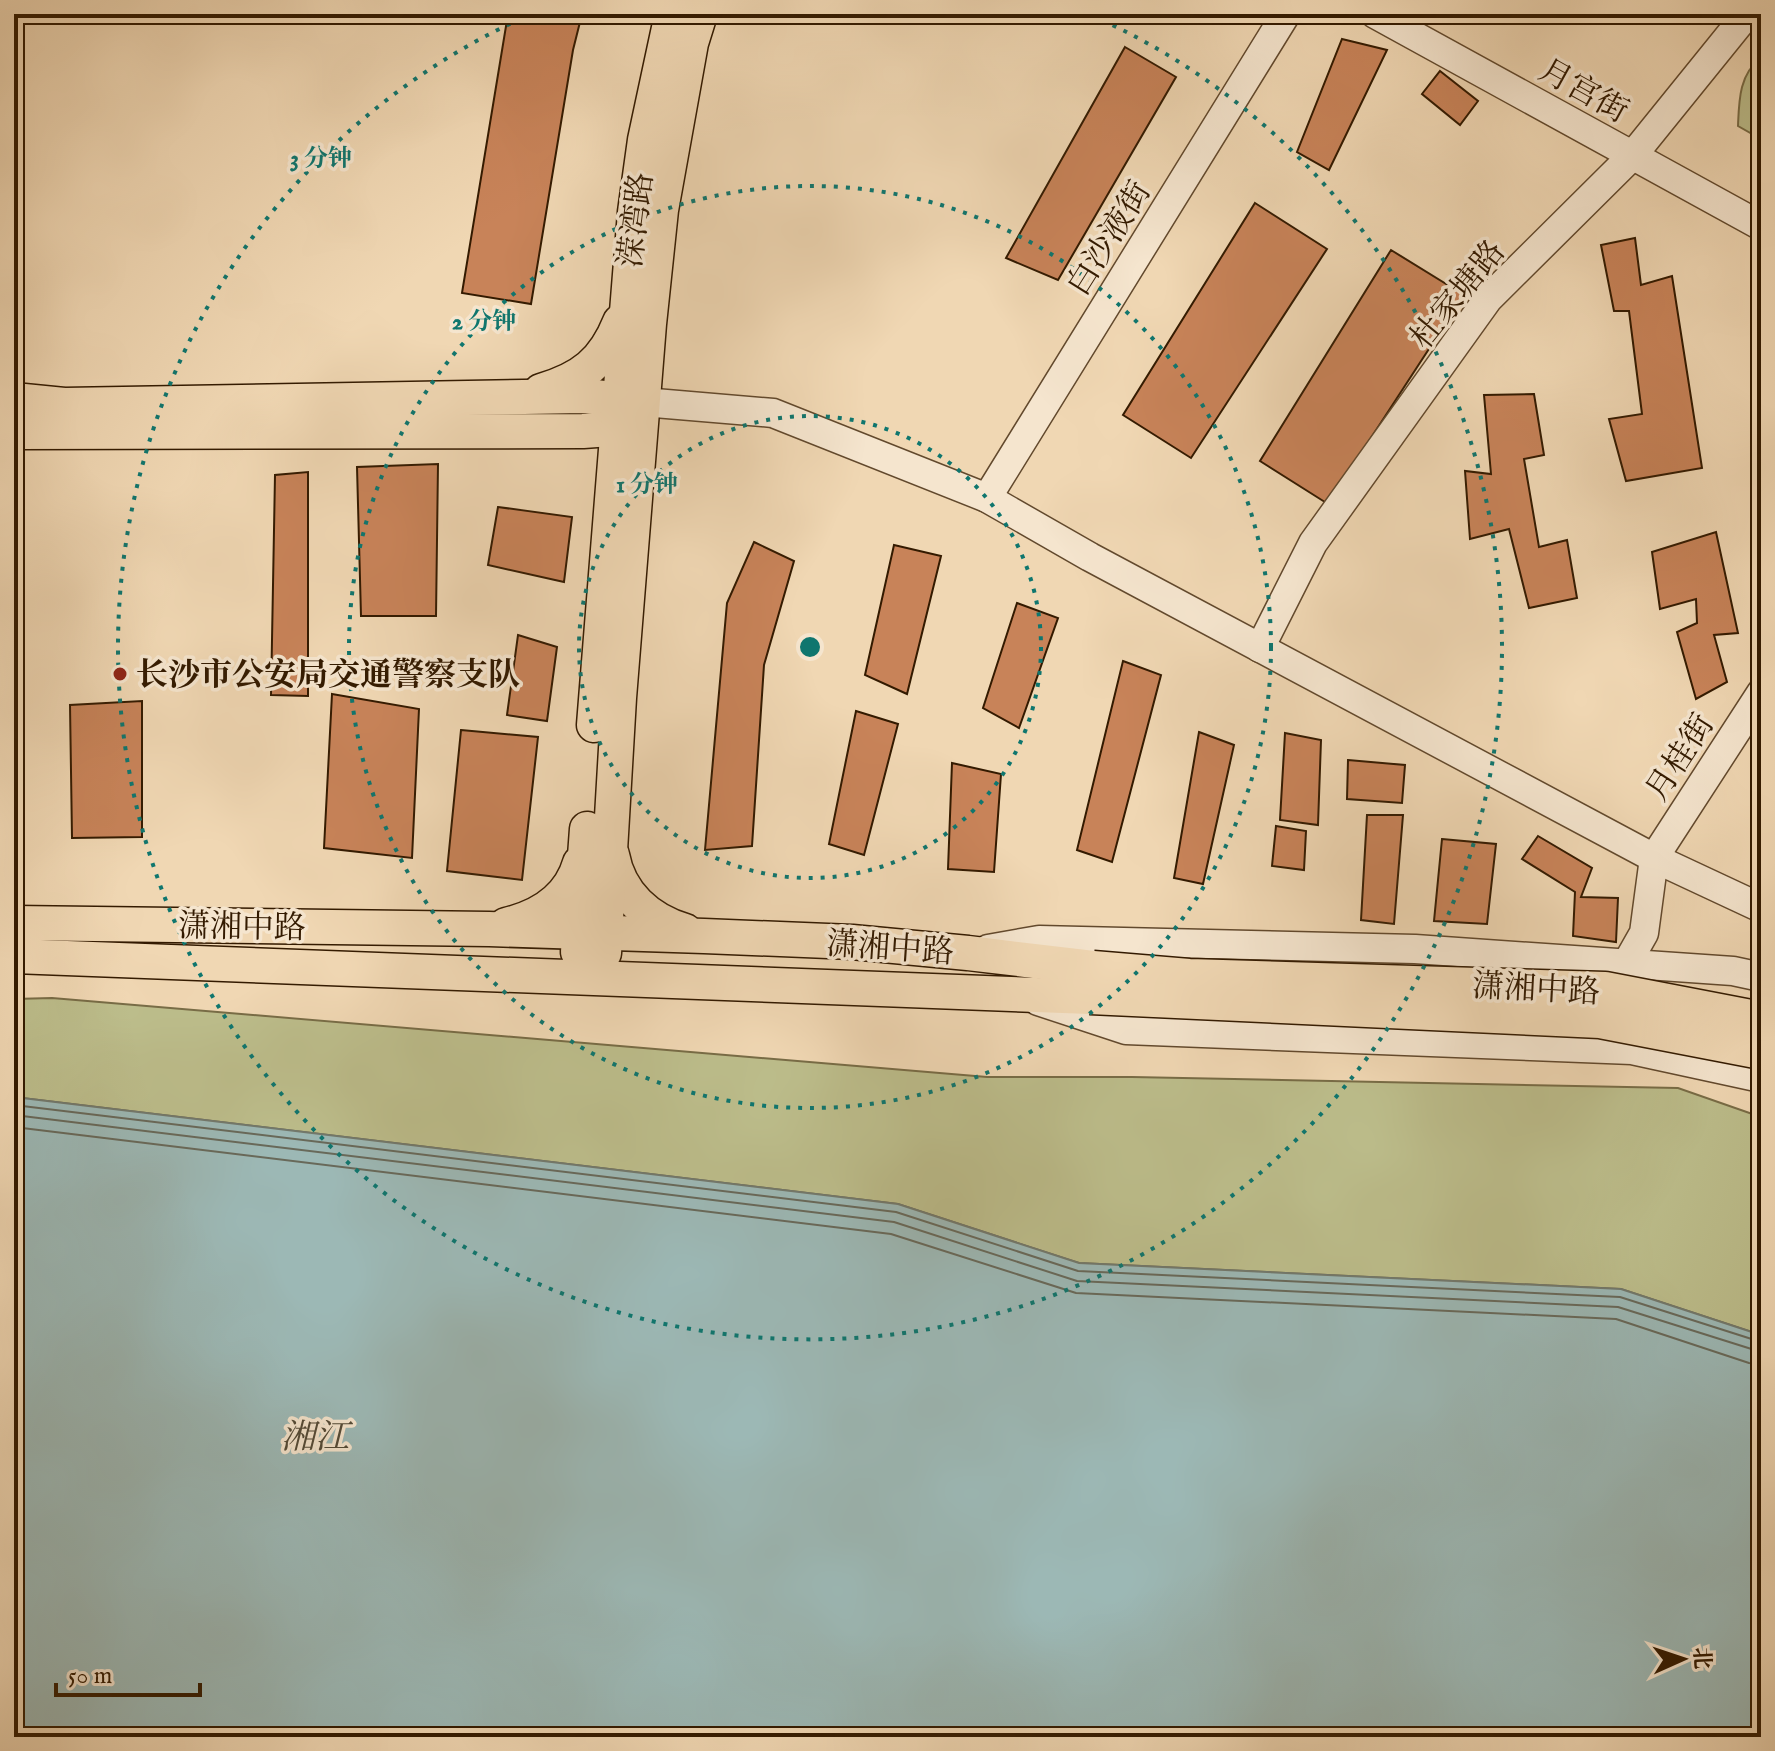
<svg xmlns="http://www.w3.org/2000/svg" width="1775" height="1751" font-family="'IM FELL English','Noto Serif SC',serif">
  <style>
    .green { fill: #bcbd8b; stroke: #786c46; stroke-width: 2 }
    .water { fill: #9cb8b5; stroke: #72796d; stroke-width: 2 }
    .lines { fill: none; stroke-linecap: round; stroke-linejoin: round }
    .shore { stroke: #68695a; stroke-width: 2 }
    .building { fill: #c88359; stroke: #331a00; stroke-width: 2 }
    .minor-casing { stroke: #62492d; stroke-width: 31 }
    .major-casing { stroke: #331a00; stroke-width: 37 }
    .minor { stroke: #f5e5ce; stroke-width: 28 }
    .major { stroke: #f0d7b3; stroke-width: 34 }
    .major-bridge-casing { stroke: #331a00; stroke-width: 37; stroke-linecap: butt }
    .major-bridge { stroke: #f0d7b3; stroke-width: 34 }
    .ring { fill: none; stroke: #0f766e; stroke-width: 4; stroke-dasharray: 4 8 }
    .poi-dot { fill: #8f2418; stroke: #f5e5ce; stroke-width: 3 }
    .labels { text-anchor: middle; stroke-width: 7; stroke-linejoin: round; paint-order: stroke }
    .street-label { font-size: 32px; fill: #331a00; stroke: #f5e5ce }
    .poi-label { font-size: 32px; font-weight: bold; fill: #331a00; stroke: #f5e5ce; text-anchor: start }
    .water-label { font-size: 34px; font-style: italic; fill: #524936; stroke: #f5e5ce }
    .centre { fill: #0f766e; stroke: #f5e5ce; stroke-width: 4 }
    .ring-label { font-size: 24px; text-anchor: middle; font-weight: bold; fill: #0f766e; stroke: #f5e5ce; stroke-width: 7; stroke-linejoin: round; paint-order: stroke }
  </style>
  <rect width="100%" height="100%" fill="#f0d7b3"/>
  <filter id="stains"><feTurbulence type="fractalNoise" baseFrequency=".0025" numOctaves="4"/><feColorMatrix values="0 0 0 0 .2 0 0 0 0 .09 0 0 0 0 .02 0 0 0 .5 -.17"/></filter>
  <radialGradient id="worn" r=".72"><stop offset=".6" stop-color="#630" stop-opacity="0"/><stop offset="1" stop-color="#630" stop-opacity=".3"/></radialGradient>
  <g class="green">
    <path d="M1761,58V139L1738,126C1739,101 1739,74 1761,58Z"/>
    <polygon points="52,998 987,1077 1132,1077 1678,1088 1761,1117 1761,1335 1621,1289 1079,1263 898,1204 14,1097 14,999"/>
  </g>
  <polygon class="water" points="14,1097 898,1204 1079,1263 1621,1289 1761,1335 1761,1737 14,1737"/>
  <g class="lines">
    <g class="shore">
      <polyline points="14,1105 896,1212 1078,1271 1620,1297 1761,1342"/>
      <polyline points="14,1115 894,1222 1077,1281 1618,1307 1761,1352"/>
      <polyline points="14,1127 891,1234 1076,1293 1616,1319 1749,1363 1761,1364"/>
    </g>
  </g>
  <g class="building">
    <polygon points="508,14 582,14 573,50 531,304 462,293"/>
    <polygon points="1342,39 1387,50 1329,170 1297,152"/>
    <polygon points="1125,47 1176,77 1058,280 1006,258"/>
    <polygon points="1440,71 1478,101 1460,125 1422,94"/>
    <polygon points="1255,203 1327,249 1191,458 1123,415"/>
    <polygon points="1635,238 1641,285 1672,276 1702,468 1626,481 1609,419 1642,414 1629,311 1614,311 1601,245"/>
    <polygon points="1391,250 1464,295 1328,504 1260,461"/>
    <polygon points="1753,297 1761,300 1761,355"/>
    <polygon points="1534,394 1544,455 1524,459 1539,547 1567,540 1577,598 1529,608 1509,529 1470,539 1465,471 1491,474 1484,395"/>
    <polygon points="438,464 436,616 361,616 357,467"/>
    <polygon points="308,472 308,696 271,695 275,475"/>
    <polygon points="498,507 572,517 564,582 488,565"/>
    <polygon points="1716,532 1738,633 1714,635 1727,682 1696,699 1677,632 1697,623 1696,599 1660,609 1652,552"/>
    <polygon points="754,542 794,561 764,665 752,846 705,850 727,603"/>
    <polygon points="894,545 941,556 907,694 865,675"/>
    <polygon points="1017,603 1058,618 1019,728 983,708"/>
    <polygon points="518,635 557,647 547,721 507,715"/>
    <polygon points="1123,661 1161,675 1112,862 1077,850"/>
    <polygon points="332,694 419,709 412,858 324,848"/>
    <polygon points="142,701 142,837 72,838 70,705"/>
    <polygon points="856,711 898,724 864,855 829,844"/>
    <polygon points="461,730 538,737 522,880 447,871"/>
    <polygon points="1199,732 1234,745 1203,884 1174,878"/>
    <polygon points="1285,733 1321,740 1318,825 1280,820"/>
    <polygon points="1348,760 1405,765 1402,803 1347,799"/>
    <polygon points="952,763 1001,774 994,872 948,869"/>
    <polygon points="1367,815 1403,815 1394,924 1361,920"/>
    <polygon points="1276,826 1306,831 1304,870 1272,866"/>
    <polygon points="1538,836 1592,868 1581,897 1618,898 1616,942 1573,936 1575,892 1522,859"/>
    <polygon points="1442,839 1496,844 1487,924 1434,921"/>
  </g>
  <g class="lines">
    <g class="minor-casing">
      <g id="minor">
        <polyline points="1375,14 1761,226"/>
        <polyline points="643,402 773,413 987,498 1090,557 1654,858 1761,908"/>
        <polyline points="987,498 1286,14"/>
        <polyline points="1260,648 1313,543 1488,299 1633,155 1747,14"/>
        <polyline points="988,949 1039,940 1415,949 1733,971 1761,977"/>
        <polyline points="1628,977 1627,963 1644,933 1654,858 1761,693"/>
        <polyline points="1038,1001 1126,1030 1632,1050 1761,1078"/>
      </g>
    </g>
    <g class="major-casing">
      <g id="major">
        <path d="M541,391C582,379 604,362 620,322"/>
        <polyline points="14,400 64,405 585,396 641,402"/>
        <polyline points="14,432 583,431 637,427"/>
        <polyline points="594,725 635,212 645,140 672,14"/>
        <path d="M612,855C619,894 648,920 685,931"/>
        <polyline points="14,923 489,929 704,936 852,942 968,953 1093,968"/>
        <path d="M506,925C540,917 570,898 580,863"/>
        <polyline points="578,952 587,829"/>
        <polyline points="604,953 619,698 649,324 661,210 691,43 700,14"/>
        <polyline points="14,956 1090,997"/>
      </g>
    </g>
    <use href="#minor" class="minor"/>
    <use href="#major" class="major"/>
    <g class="major-bridge-casing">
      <g id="major-bridge">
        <polyline points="1093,968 1189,976 1605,989 1761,1019"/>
        <polyline points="1090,997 1600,1021 1761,1052"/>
      </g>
    </g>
    <use href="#major-bridge" class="major-bridge"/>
  </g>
  <g class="ring">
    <circle cx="810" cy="647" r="231"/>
    <circle cx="810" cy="647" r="461"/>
    <path d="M1091 15A692 692 0 1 1 529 15"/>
  </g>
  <circle class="poi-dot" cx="120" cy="674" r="8"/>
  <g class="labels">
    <g class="street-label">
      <text transform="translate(1584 90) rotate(29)" y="11">月宫街</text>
      <text transform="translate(635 220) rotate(-83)" y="11">溁湾路</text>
      <text transform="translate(1108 238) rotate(-58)" y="11">白沙液街</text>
      <text transform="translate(1457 294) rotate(-51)" y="11">杜家塘路</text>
      <text transform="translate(1679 757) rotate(-57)" y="11">月桂街</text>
      <text transform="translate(242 926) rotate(1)" y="11">潇湘中路</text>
      <text transform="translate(890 947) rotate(4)" y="11">潇湘中路</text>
      <text transform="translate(1536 988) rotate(3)" y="11">潇湘中路</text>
    </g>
    <g class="poi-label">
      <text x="136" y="685">长沙市公安局交通警察支队</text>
    </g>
    <g class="water-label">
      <text x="315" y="1448">湘江</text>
    </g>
  </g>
  <circle cx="810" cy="647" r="12" class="centre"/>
  <g class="ring-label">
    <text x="321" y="166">3 分钟</text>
    <text x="484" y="329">2 分钟</text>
    <text x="647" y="492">1 分钟</text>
  </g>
  <rect width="1775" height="1751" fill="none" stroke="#f0d7b3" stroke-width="48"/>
  <rect x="16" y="16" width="1743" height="1719" fill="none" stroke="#331a00" stroke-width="4"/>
  <rect x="24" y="24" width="1727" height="1703" fill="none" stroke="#331a00" stroke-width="2"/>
  <g transform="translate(1683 1659) rotate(87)" stroke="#f5e5ce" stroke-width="6" paint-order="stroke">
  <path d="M0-6L14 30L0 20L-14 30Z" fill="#331a00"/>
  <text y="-12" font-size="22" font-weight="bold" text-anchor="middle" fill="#331a00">北</text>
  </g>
  <path d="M56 1683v12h144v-12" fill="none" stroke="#331a00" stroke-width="4"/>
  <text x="68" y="1683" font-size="24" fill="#331a00" stroke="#f5e5ce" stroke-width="6" paint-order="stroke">50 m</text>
  <rect width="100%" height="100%" filter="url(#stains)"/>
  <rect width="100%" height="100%" fill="url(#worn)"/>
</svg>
